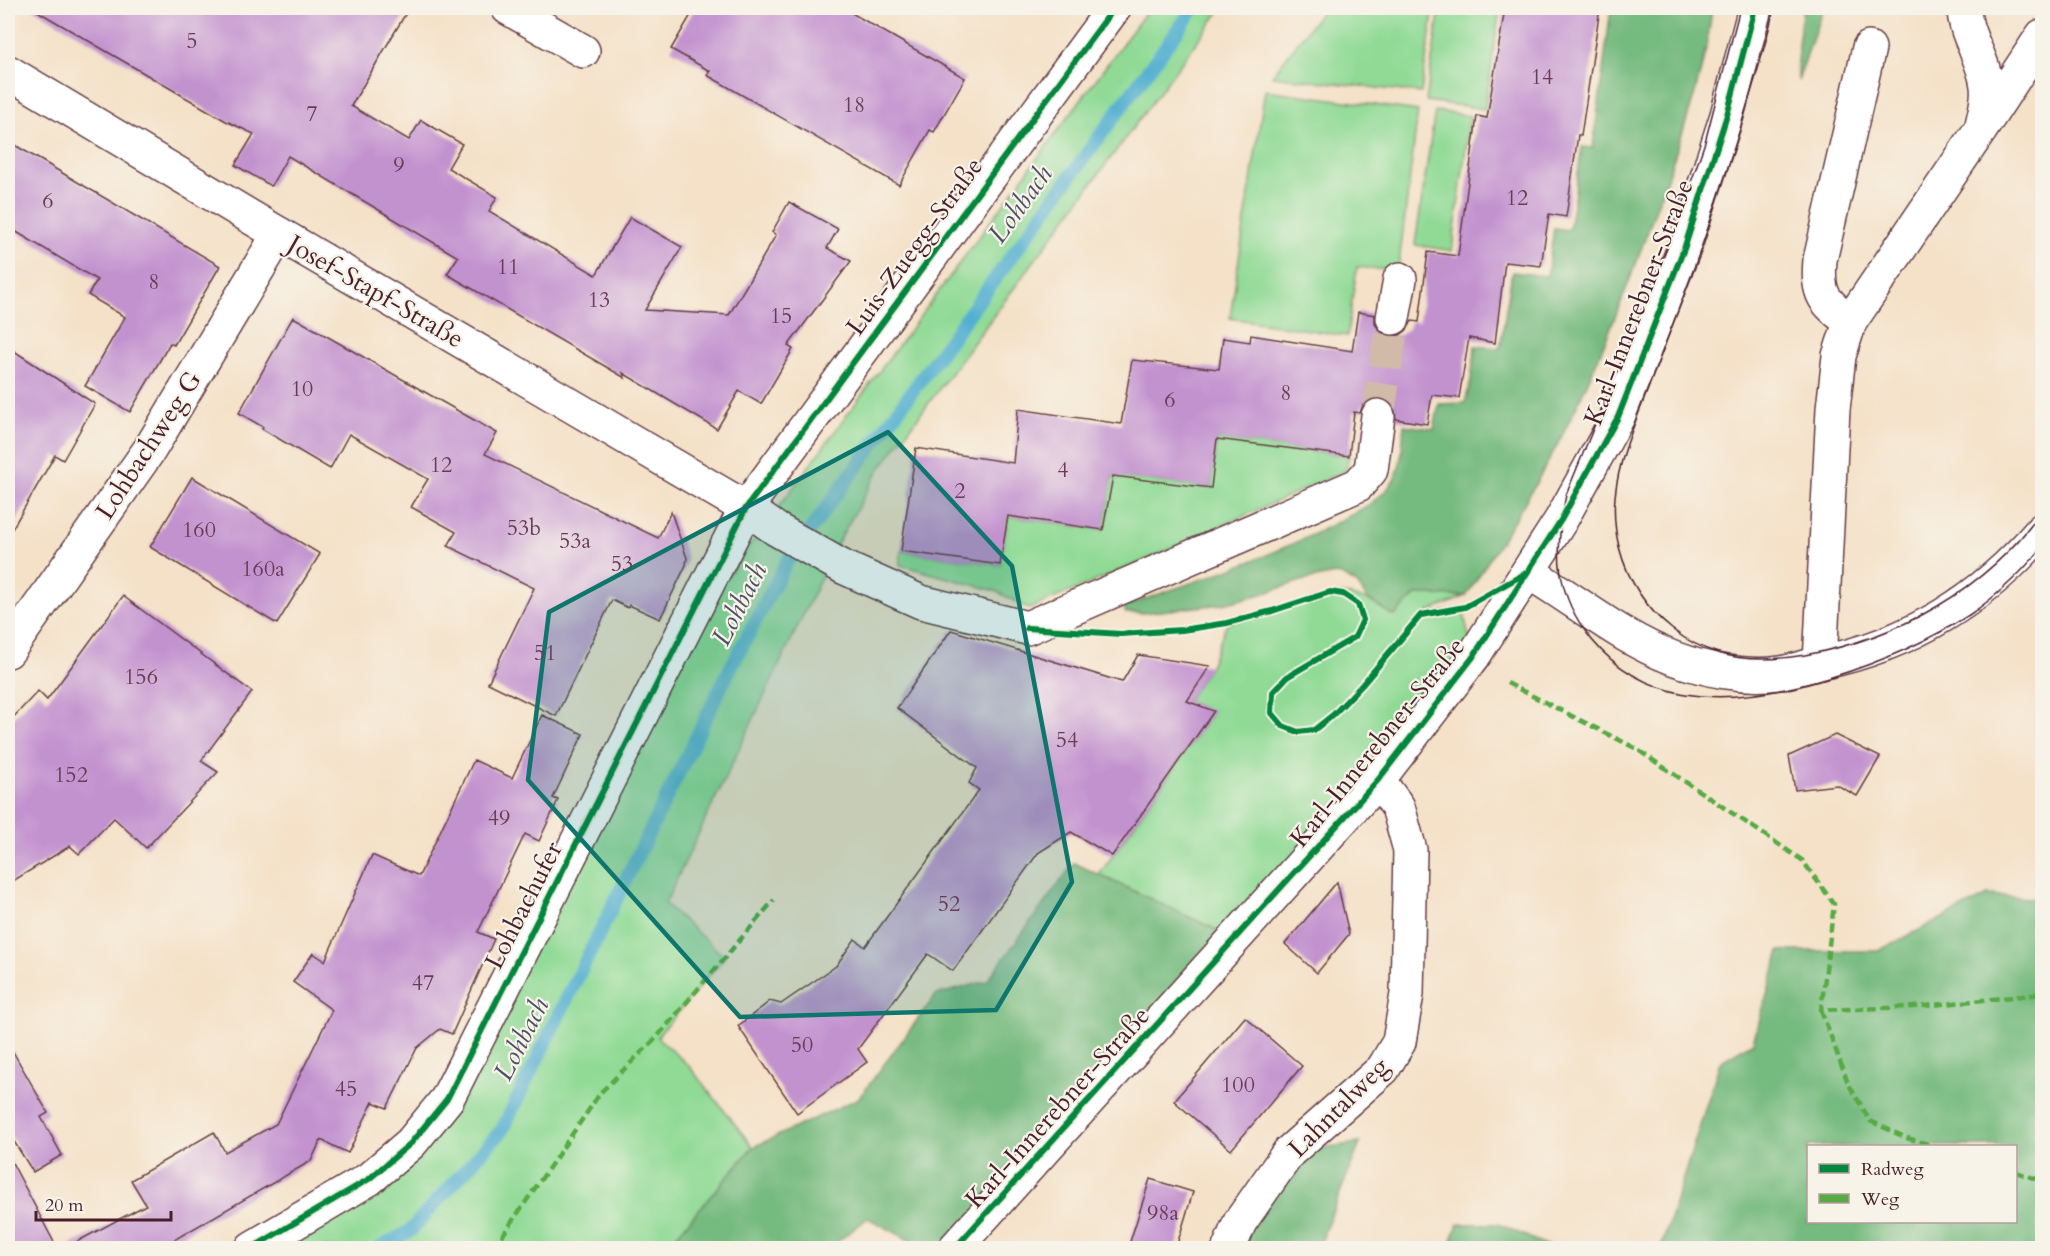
<svg xmlns="http://www.w3.org/2000/svg" width="2050" height="1256" font-family="Cardo,serif">
  <style>
    .green { fill: #90da95; stroke: #6d7c60; stroke-width: 1.5 }
    .forest { fill: #74ba7e; stroke: #5f6c54; stroke-width: 1.5; fill-rule: evenodd }
    .lines { fill: none; stroke-linecap: round; stroke-linejoin: round }
    .stream { stroke: #51afd0; stroke-width: 14 }
    .building { fill: #c292cf }
    .minor-tunnel { stroke: #d2baa9; stroke-width: 33; stroke-dasharray: 33 16; stroke-linecap: butt }
    .minor-casing { stroke: #643c43; stroke-width: 36 }
    .minor { stroke: #fff; stroke-width: 33 }
    .tram { stroke: #4a1f2b; stroke-width: 1.5 }
    .quiet { stroke: #57aa44; stroke-width: 4.5; stroke-dasharray: 9 4.5; stroke-linecap: butt }
    .cycleway-casing { stroke: #f7f3e8; stroke-width: 10 }
    .cycleway { stroke: #00873e; stroke-width: 6 }
    .marked { fill: #0f766e; fill-opacity: 0.2; stroke: #0f766e; stroke-width: 4.5; stroke-linejoin: round }
    .labels { text-anchor: middle; stroke-width: 4.5; stroke-linejoin: round; paint-order: stroke }
    .number-label { font-size: 22px; fill: #683c54 }
    .street-label { font-size: 26px; fill: #4a1f2b; stroke: #f7f3e8 }
    .water-label { font-size: 27px; font-style: italic; fill: #4c5165; stroke: #f7f3e8 }
  </style>
  <rect width="100%" height="100%" fill="#f7f3e8"/>
  <filter id="ink" filterUnits="userSpaceOnUse"><feTurbulence type="fractalNoise" baseFrequency=".0167" numOctaves="2"/><feDisplacementMap in="SourceGraphic" scale="12" xChannelSelector="R" yChannelSelector="G"/><feConvolveMatrix kernelMatrix="1 2 1 2 8 2 1 2 1" color-interpolation-filters="sRGB"/></filter>
  <filter id="wash" filterUnits="userSpaceOnUse"><feTurbulence type="fractalNoise" baseFrequency=".008" numOctaves="4" result="noise"/><feDisplacementMap in="SourceGraphic" scale="24" xChannelSelector="R" yChannelSelector="G"/><feGaussianBlur stdDeviation="1.35" result="paint"/><feColorMatrix in="noise" values="0 0 0 0 0 0 0 0 0 0 0 0 0 0 0 0 0 1.4 0 .05"/><feComposite in="paint" operator="in"/></filter>
  <g filter="url(#wash)">
    <rect width="100%" height="100%" fill="#f4e1c8"/>
    <g class="green">
      <polygon points="1149,8 1222,8 879,470 838,542 665,904 725,957 657,1037 689,1066 753,1147 672,1241 674,1248 252,1248 411,1143 677,644"/>
      <polygon points="1324,8 1434,8 1421,93 1272,76"/>
      <polygon points="1440,8 1500,8 1485,109 1426,101"/>
      <polygon points="1265,90 1418,111 1398,271 1357,267 1347,336 1230,318"/>
      <polygon points="1435,111 1470,116 1452,251 1415,245"/>
      <polygon points="1217,439 1349,456 1345,471 1141,562 1029,609 996,591 900,565 901,551 1000,565 1008,516 1103,530 1113,476 1211,488"/>
      <polygon points="1343,594 1368,600 1394,616 1416,595 1466,596 1424,614 1463,609 1473,657 1236,939 1099,875 1213,712 1187,701 1210,666 1227,623"/>
    </g>
    <g class="forest">
      <path d="M1611,8H1712C1706,70 1683,132 1662,192C1633,272 1604,352 1566,428C1537,486 1501,541 1466,596L1416,595L1394,616L1368,600L1357,584L1342,575L1335,574L1301,581L1262,594L1223,604L1143,613H1126L1123,607C1197,580 1275,557 1345,518C1362,509 1381,499 1392,483C1403,467 1402,444 1404,425L1434,429L1439,404L1465,403L1471,380L1475,346L1500,348L1512,272L1547,276L1554,228L1569,230L1582,147L1593,148Z"/>
      <polygon points="1803,8 1823,8 1798,81 1798,45"/>
      <polygon points="1074,863 1236,939 955,1248 924,1248 868,1218 829,1248 674,1248 672,1241 753,1147 859,1098 936,995 987,981"/>
      <path d="M1988,895L2042,899V1248H1661L1720,1062L1753,1042L1780,951H1878ZM1808,1146H2016V1222H1808Z"/>
      <polygon points="1360,1143 1324,1233 1322,1248 1229,1248 1289,1152"/>
      <polygon points="1458,1224 1499,1224 1552,1248 1449,1248"/>
    </g>
    <g class="lines">
      <polyline class="stream" points="380,1248 410,1231 502,1130 728,673 786,563 1194,8"/>
    </g>
    <g id="blocks">
      <g class="building">
        <polygon points="32,8 409,8 351,106 409,140 421,120 462,144 448,168 497,197 489,211 596,275 630,217 682,247 645,310 729,315 776,235 772,232 789,202 838,229 827,248 851,261 788,346 793,349 761,404 739,391 717,429 623,373 625,378 447,274 458,257 288,156 271,186 235,165 254,134 226,121"/>
        <polygon points="695,8 843,8 965,78 934,132 930,130 899,185 707,75 710,71 671,49"/>
        <polygon points="1505,8 1600,8 1581,136 1578,135 1566,217 1549,214 1541,266 1505,262 1495,343 1469,338 1459,398 1432,395 1427,424 1396,419 1395,409 1390,402 1381,398 1370,399 1363,405 1360,413 1354,412 1349,456 1217,439 1211,488 1113,476 1103,530 1008,516 1000,565 901,551 916,448 1013,463 1018,409 1121,424 1132,360 1219,369 1223,338 1250,342 1251,335 1352,351 1358,312 1375,315 1375,324 1381,332 1390,336 1400,335 1407,330 1412,321 1419,322 1428,252 1458,256 1477,116 1487,118"/>
        <polygon points="8,141 220,266 174,345 170,343 130,412 85,386 125,317 88,295 97,280 8,227"/>
        <polygon points="293,317 497,433 485,454 658,538 671,512 687,558 686,565 660,619 629,605 628,608 612,600 556,716 488,683 534,588 448,546 456,532 411,507 428,479 349,434 330,469 262,429 263,427 239,413"/>
        <polygon points="8,347 95,404 63,460 55,455 8,536"/>
        <polygon points="192,477 320,554 277,624 150,547"/>
        <polygon points="123,596 252,692 201,761 218,772 146,848 114,818 79,854 70,846 8,884 8,723 38,691 47,700"/>
        <polygon points="951,630 1122,682 1138,655 1210,666 1187,701 1214,711 1112,856 1071,832 1038,853 953,971 928,954 858,1049 867,1062 797,1113 738,1026 770,1001 781,1004 836,966 855,939 865,947 979,790 969,783 977,768 897,708"/>
        <polygon points="542,715 583,734 553,798 558,800 539,841 525,834 478,932 494,939 452,1034 440,1029 417,1048 387,1108 373,1102 348,1153 321,1140 311,1161 160,1248 65,1248 146,1205 131,1180 214,1132 225,1152 276,1124 332,1010 293,982 313,953 325,961 372,855 419,876 474,760 512,778"/>
        <polygon points="1835,735 1880,757 1857,796 1837,785 1795,790 1789,756"/>
        <polygon points="1337,882 1349,934 1317,973 1285,944"/>
        <polygon points="1245,1017 1302,1066 1231,1150 1174,1101"/>
        <polygon points="8,1043 48,1113 41,1117 62,1155 33,1172 10,1135 8,1136"/>
        <polygon points="8,1155 57,1248 8,1248"/>
        <polygon points="1150,1179 1193,1192 1176,1248 1128,1248"/>
      </g>
    </g>
  </g>
  <g filter="url(#ink)">
    <use href="#blocks" fill-opacity="0" stroke="#643c43" stroke-width="1.5"/>
    <g class="lines">
      <polyline class="minor-tunnel" points="1378,416 1393,318"/>
      <g class="minor-casing">
        <g id="minor">
          <polyline points="508,8 583,51"/>
          <path d="M1964,8C1964,35 1984,58 1987,86C1989,100 1984,115 1981,129L2042,36"/>
          <polyline points="8,72 279,234 746,508 776,529 843,567 921,602 1027,628 1358,485 1371,470 1378,416"/>
          <polyline points="1393,318 1400,279"/>
          <path d="M1850,322C1824,301 1817,296 1820,260L1869,48"/>
          <path d="M1528,572C1576,600 1620,638 1673,658C1705,670 1745,678 1780,673C1794,671 1807,666 1820,663C1911,644 1982,600 2042,530"/>
          <polyline points="8,651 150,449 279,234"/>
          <polyline points="1820,663 1833,409 1839,356 1850,322 1981,129"/>
          <polyline points="252,1248 369,1179 411,1143 447,1099 746,508 1114,8"/>
          <polyline points="955,1248 1378,780 1473,657 1561,520 1618,417 1685,246 1727,115 1755,8"/>
          <polyline points="1229,1248 1240,1222 1289,1152 1383,1069 1399,1042 1407,994 1410,850 1398,807 1378,780"/>
        </g>
      </g>
      <use href="#minor" class="minor"/>
      <g class="tram">
        <path d="M1740,8L1705,142L1673,234L1566,495C1554,550 1555,595 1592,640C1616,669 1648,687 1685,694C1768,708 1899,661 1969,615C1996,597 2021,573 2042,548"/>
        <path d="M1774,8C1765,49 1752,88 1740,129C1722,186 1704,244 1682,300C1669,334 1656,368 1643,402C1631,432 1618,464 1615,497C1609,565 1651,633 1718,653C1746,662 1776,660 1805,655C1898,638 1986,590 2042,511"/>
      </g>
      <g class="quiet">
        <polyline points="1507,683 1635,748 1802,860 1834,904 1821,1010 1914,1007 2042,994"/>
        <polyline points="1821,1010 1848,1083 1870,1121 1907,1138 1934,1146"/>
        <polyline points="2016,1172 2042,1181"/>
        <polyline points="494,1248 601,1092 657,1037 774,900"/>
      </g>
      <g class="cycleway-casing">
        <g id="cycleway">
          <polyline points="1027,628 1121,634 1182,630 1227,623 1272,611 1330,592 1343,594 1358,604 1363,620 1355,637 1287,677 1273,692 1272,713 1283,726 1298,732 1314,730 1334,714 1362,685 1421,615 1465,607 1526,573"/>
          <polyline points="252,1248 369,1179 411,1143 447,1099 746,508 1114,8"/>
          <polyline points="955,1248 1378,780 1473,657 1561,520 1618,417 1685,246 1727,115 1755,8"/>
        </g>
      </g>
      <use href="#cycleway" class="cycleway"/>
    </g>
  </g>
  <path class="marked" d="M888,432L1012,566L1072,882L996,1010L740,1017L528,780L549,612Z"/>
  <g class="labels">
    <g class="number-label">
      <text x="192" y="48">5</text>
      <text x="1542" y="84">14</text>
      <text x="854" y="112">18</text>
      <text x="312" y="121">7</text>
      <text x="399" y="172">9</text>
      <text x="1517" y="205">12</text>
      <text x="48" y="208">6</text>
      <text x="508" y="274">11</text>
      <text x="154" y="289">8</text>
      <text x="599" y="307">13</text>
      <text x="781" y="323">15</text>
      <text x="302" y="396">10</text>
      <text x="1286" y="400">8</text>
      <text x="1170" y="407">6</text>
      <text x="441" y="472">12</text>
      <text x="1063" y="477">4</text>
      <text x="960" y="498">2</text>
      <text x="524" y="535">53b</text>
      <text x="199" y="537">160</text>
      <text x="575" y="548">53a</text>
      <text x="622" y="571">53</text>
      <text x="263" y="576">160a</text>
      <text x="545" y="660">51</text>
      <text x="141" y="684">156</text>
      <text x="1067" y="747">54</text>
      <text x="71" y="782">152</text>
      <text x="499" y="825">49</text>
      <text x="949" y="911">52</text>
      <text x="423" y="990">47</text>
      <text x="802" y="1052">50</text>
      <text x="1238" y="1092">100</text>
      <text x="346" y="1096">45</text>
      <text x="1163" y="1220">98a</text>
    </g>
    <g class="street-label">
      <text transform="translate(914 246) rotate(-54)" y="9">Luis-Zuegg-Straße</text>
      <text transform="translate(376 291) rotate(30)" y="9">Josef-Stapf-Straße</text>
      <text transform="translate(1638 302) rotate(-69)" y="9">Karl-Innerebner-Straße</text>
      <text transform="translate(148 445) rotate(-57)" y="9">Lohbachweg G</text>
      <text transform="translate(1377 742) rotate(-51)" y="9">Karl-Innerebner-Straße</text>
      <text transform="translate(523 905) rotate(-63)" y="9">Lohbachufer</text>
      <text transform="translate(1057 1107) rotate(-48)" y="9">Karl-Innerebner-Straße</text>
      <text transform="translate(1338 1107) rotate(-45)" y="9">Lahntalweg</text>
    </g>
    <g class="water-label">
      <text transform="translate(1020 204) rotate(-54)" y="9">Lohbach</text>
      <text transform="translate(739 604) rotate(-63)" y="9">Lohbach</text>
      <text transform="translate(521 1039) rotate(-63)" y="9">Lohbach</text>
    </g>
  </g>
  <rect width="2050" height="1256" fill="none" stroke="#f7f3e8" stroke-width="30"/>
  <rect x="1807" y="1145" width="210" height="78" fill="#f7f3e8" stroke="#b29e9c" stroke-width="1.5"/>
  <rect x="1819" y="1164" width="30" height="9" fill="#00873e" stroke="#b29e9c" stroke-width="1.5"/>
  <text x="1861" y="1175" font-size="18" fill="#4a1f2b">Radweg</text>
  <rect x="1819" y="1194" width="30" height="9" fill="#57aa44" stroke="#b29e9c" stroke-width="1.5"/>
  <text x="1861" y="1205" font-size="18" fill="#4a1f2b">Weg</text>
  <path d="M36 1211v9h135v-9" fill="none" stroke="#4a1f2b" stroke-width="3"/>
  <text x="45" y="1211" font-size="18" fill="#4a1f2b" stroke="#f7f3e8" stroke-width="4.5" paint-order="stroke">20 m</text>
</svg>
